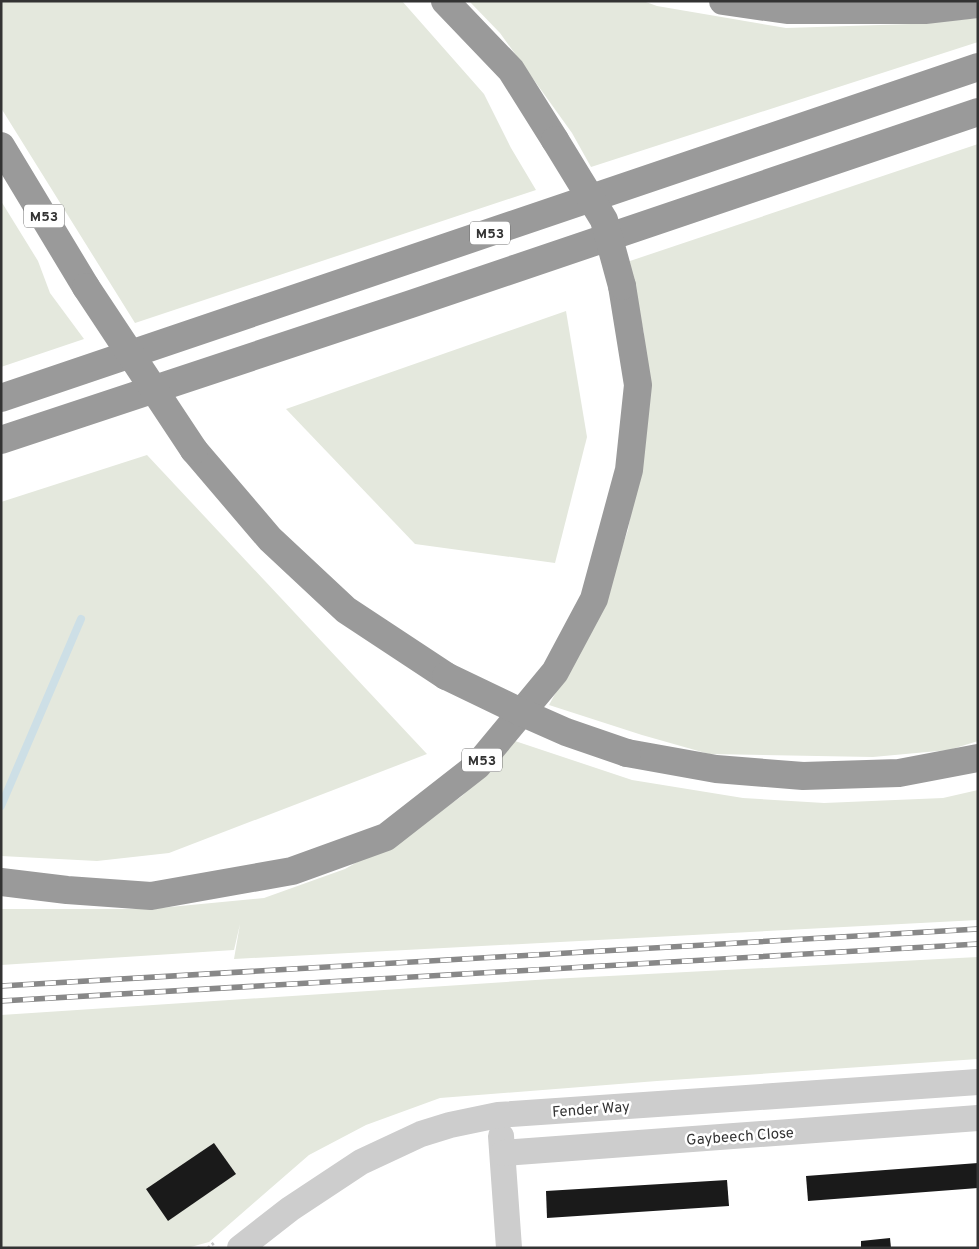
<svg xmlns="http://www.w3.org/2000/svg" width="979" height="1249" font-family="Overpass,sans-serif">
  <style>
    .green { fill: #e4e8dd }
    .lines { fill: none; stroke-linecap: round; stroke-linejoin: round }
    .stream { stroke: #cddfe6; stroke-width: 8 }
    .building { fill: #1a1a1a }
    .path { stroke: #c7c7c7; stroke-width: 3; stroke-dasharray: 2.5 2.5; stroke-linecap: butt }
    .minor { stroke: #cdcdcd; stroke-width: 26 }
    .motorway { stroke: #9a9a9a; stroke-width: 28 }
    .rail-casing { stroke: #888; stroke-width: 5.5 }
    .rail { stroke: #fff; stroke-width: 4; stroke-dasharray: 11; stroke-linecap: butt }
    .motorway-bridge { stroke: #9a9a9a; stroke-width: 28 }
    .labels { text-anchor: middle; stroke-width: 5; stroke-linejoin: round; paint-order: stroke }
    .shield { fill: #fff; stroke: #707070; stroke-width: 1 }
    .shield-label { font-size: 14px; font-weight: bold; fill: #333 }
    .street-label { font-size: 15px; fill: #333; stroke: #fff }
  </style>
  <rect width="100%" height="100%" fill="#fff"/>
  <g class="green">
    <polygon points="1,1 402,1 484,94 511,148 536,190 135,323 1,108"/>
    <polygon points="469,1 643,1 657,6 786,28 911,24 978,18 978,42 591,167 572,133 500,33"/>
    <polygon points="978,144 978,741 949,750 873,757 709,754 642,735 549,705 599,613 628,530 646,426 644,333 627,262"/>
    <polygon points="1,201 38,261 50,293 84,339 1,367"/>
    <polygon points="566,311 587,437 555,563 415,544 286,409"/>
    <polygon points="147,455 427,754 169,853 97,861 1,856 1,502"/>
    <polygon points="515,741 632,780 743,798 824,803 943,798 978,790 978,920 234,959 240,924 234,950 1,965 1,909 149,909 264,898 345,869 415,829 462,796"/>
    <polygon points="978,957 978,1059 657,1081 440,1098 366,1125 309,1155 209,1242 187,1248 1,1248 1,1015 551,979"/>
  </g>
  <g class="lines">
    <polyline class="stream" points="1,806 81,619"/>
  </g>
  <g class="building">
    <polygon points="214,1143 236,1174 168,1221 146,1189"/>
    <polygon points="978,1163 978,1188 808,1201 806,1176"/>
    <polygon points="727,1180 729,1206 547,1218 546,1191"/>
    <polygon points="890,1238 891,1248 861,1248 861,1241"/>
  </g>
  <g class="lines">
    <polyline class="path" points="208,1248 215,1242"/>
    <g class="minor">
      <polyline points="501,1136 509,1248"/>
      <polyline points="503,1153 978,1118"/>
      <polyline points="240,1248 290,1209 361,1162 421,1134 450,1125 498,1115 978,1082"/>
    </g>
    <g class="motorway">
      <polyline points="445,1 511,70 555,140"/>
      <polyline points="723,1 787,10 925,10 978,4"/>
      <polyline points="1,146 86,287"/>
      <polyline points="1,398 978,67"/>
      <polyline points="1,440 411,304 978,112"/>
      <polyline points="194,450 270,539 346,610 446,676"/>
      <polyline points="627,753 716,769 803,776 899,773 978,758"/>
      <polyline points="1,882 67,890 151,896 292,871 386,837 477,766 555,672 594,599 629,470 638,385 622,286"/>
    </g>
    <g class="rail-casing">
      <g id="rail">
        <polyline points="1,986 978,929"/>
        <polyline points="1,1001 978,944"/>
      </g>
    </g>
    <use href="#rail" class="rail"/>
    <g class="motorway-bridge">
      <polyline points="555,140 604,220 622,286"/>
      <polyline points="86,287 194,450"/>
      <polyline points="446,676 523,713 566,732 627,753"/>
    </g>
  </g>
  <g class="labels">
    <g class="shield">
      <rect x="24" y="204.5" width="40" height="23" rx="4"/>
      <rect x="470" y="221.5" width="40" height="23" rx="4"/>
      <rect x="462" y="748.5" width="40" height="23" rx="4"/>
    </g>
    <g class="shield-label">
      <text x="44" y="221">M53</text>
      <text x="490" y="238">M53</text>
      <text x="482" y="765">M53</text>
    </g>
    <g class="street-label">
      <text transform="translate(591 1109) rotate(-4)" y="5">Fender Way</text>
      <text transform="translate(740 1136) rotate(-4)" y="5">Gaybeech Close</text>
    </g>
  </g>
  <rect width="979" height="1249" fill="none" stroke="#333333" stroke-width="5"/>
</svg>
